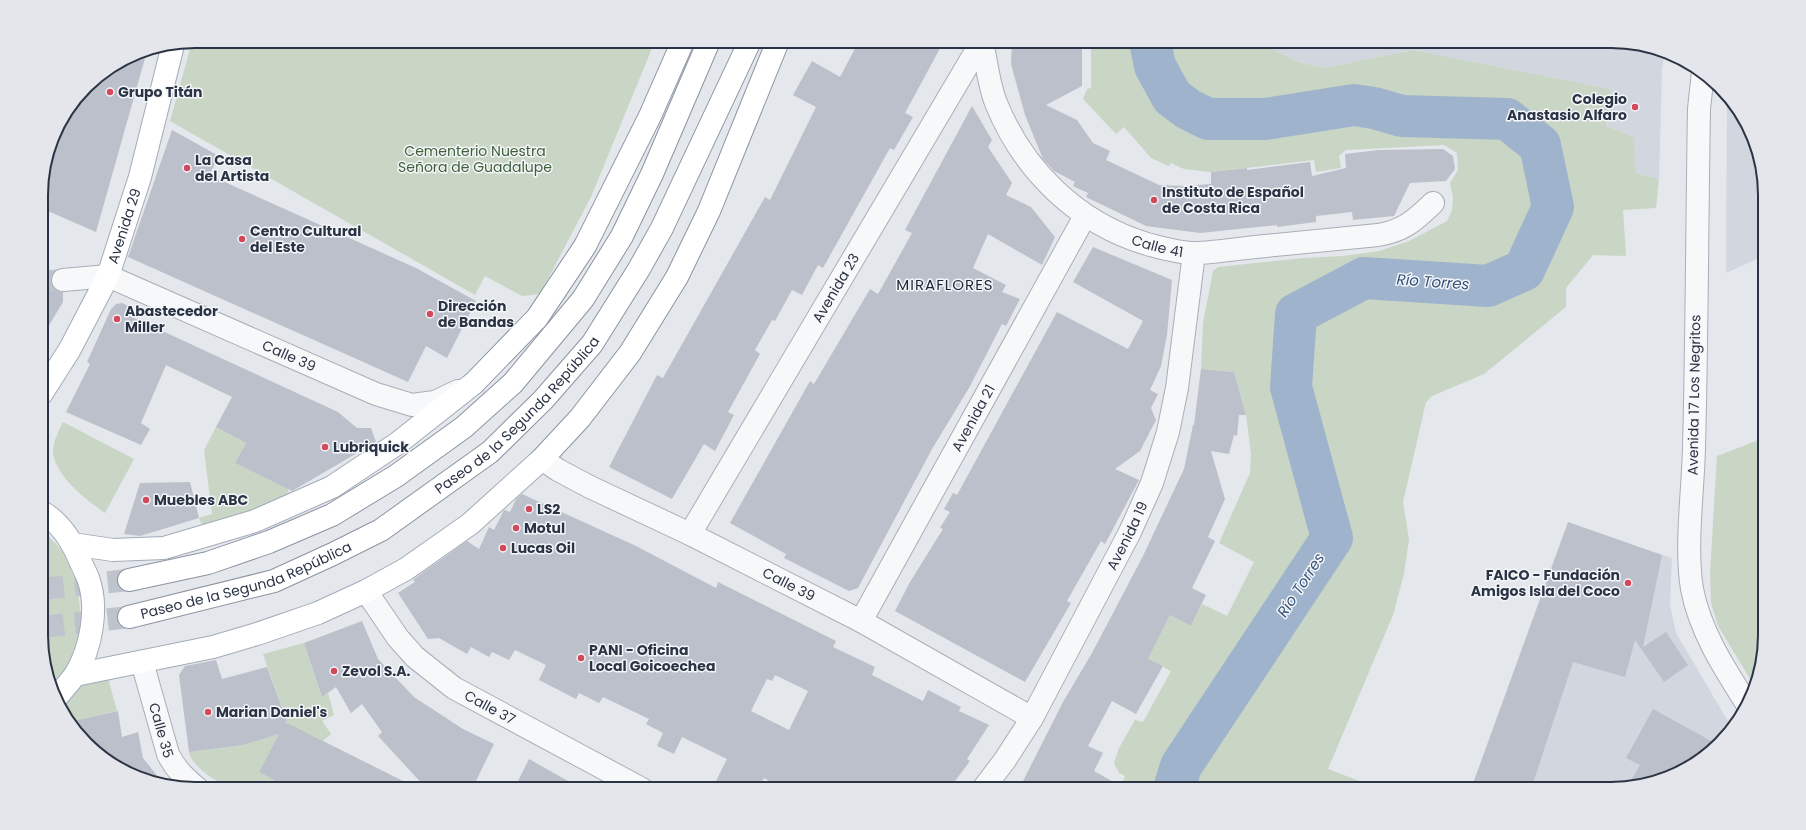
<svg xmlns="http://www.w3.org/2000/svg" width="1806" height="830" font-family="Poppins,sans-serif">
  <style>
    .built { fill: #d2d6de }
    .green { fill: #c9d6c5 }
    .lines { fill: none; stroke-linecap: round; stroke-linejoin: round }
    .river { stroke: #9fb4cc; stroke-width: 42 }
    .building { fill: #bbc0ca; fill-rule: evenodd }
    .minor-tunnel { stroke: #bfc3cb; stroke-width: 22; stroke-dasharray: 22 11; stroke-linecap: butt }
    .highway-tunnel { stroke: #bfc3cb; stroke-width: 22; stroke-dasharray: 22 11; stroke-linecap: butt }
    .minor-casing { stroke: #a9aeb7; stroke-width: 24 }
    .major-casing { stroke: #a3abb8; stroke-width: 24 }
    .highway-casing { stroke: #8b94a3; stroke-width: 24 }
    .minor { stroke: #f7f8fa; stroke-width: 22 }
    .major { stroke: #fff; stroke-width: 22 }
    .highway { stroke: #fff; stroke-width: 22 }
    .poi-dot { fill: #d1495b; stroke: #f4f6f9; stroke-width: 1.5 }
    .labels { text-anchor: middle; stroke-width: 3; stroke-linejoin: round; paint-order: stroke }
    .poi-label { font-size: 14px; font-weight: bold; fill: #2b3445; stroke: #f4f6f9; text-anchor: start }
    .park-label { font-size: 14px; fill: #3f6138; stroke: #f4f6f9 }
    .street-label { font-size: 14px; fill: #2b3445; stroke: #f4f6f9 }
    .water-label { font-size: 15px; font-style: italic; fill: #34527a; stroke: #f4f6f9 }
    .neighbourhood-label { font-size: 15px; letter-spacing: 1px; fill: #1d2536; stroke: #f4f6f9 }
    .rim { fill: none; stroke: #2b3445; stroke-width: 2 }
  </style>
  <rect width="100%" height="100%" fill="#e4e7ec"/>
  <g class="built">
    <polygon points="1266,41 1611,41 1665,52 1662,69 1659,179 1636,173 1634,137 1606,126 1611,89 1413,50 1324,68 1299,62 1277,52"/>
    <polygon points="1727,95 1733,101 1753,136 1764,175 1764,256 1726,273"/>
    <polygon points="1613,539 1672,558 1670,605 1676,633 1732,728 1727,736 1697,763 1661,781 1621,789 1471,789"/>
  </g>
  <g class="green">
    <polygon points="195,41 655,41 591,197 540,294 522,296 485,276 475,295 170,121 192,42"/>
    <polygon points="1091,41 1266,41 1277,52 1299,62 1324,68 1413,50 1611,89 1606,126 1634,137 1636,173 1659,179 1656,208 1623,210 1626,256 1593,255 1566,288 1566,307 1484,374 1432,396 1426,402 1403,502 1409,539 1404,574 1393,615 1328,769 1362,782 1359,789 1119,789 1125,776 1119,773 1114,763 1119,748 1135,720 1143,722 1171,671 1148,659 1170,615 1191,626 1202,604 1227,616 1254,562 1219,543 1250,473 1251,454 1246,415 1234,372 1201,369 1203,323 1213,271 1218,267 1303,258 1343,256 1379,251 1409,241 1447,221 1452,210 1453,197 1450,183 1458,170 1457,153 1444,145 1346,150 1339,156 1341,168 1316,172 1314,160 1211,172 1184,169 1171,163 1169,166 1151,158 1124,127 1116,134 1083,99 1087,89 1091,88"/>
    <path d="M63,422L134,459L105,513C86,500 52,474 53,449C54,440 59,430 63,422Z"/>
    <polygon points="216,427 246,443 235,463 287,488 292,500 203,528 199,518 212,514 204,450"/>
    <polygon points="1764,438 1765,635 1755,687 1718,626 1711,603 1710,572 1717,456"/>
    <path d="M42,530C48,536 56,543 61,550C89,596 87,648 51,689L42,656Z"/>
    <polygon points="304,643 322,697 328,693 334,715 322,721 331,734 323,741 307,733 290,731 263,654"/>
    <polygon points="108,678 117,711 69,722 58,703 74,684"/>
    <path d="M279,734L259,772L274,780L269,789C260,789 240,792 231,788C219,784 191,766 189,752L243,745Z"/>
  </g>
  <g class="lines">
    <polyline class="river" points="1150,41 1155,66 1172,97 1188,109 1208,119 1265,119 1354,105 1374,108 1402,116 1507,119 1540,145 1553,207 1524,270 1488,286 1364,278 1296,314 1291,387 1332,538 1181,766 1174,789"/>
  </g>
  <g class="building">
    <polygon points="859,41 944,41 905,113 913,117 894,150 890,148 823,268 818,265 802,295 792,290 775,321 772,320 755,350 760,354 728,412 734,415 715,451 704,444 672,499 609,467 657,375 663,378 765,197 770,200 816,107 793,95 812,61 840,77"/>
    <polygon points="1012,41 1082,41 1082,86 1046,105 1077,120 1093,143 1110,151 1106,160 1159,185 1185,186 1211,184 1211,172 1247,168 1247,170 1310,162 1312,176 1346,168 1345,154 1379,150 1443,149 1453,156 1455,169 1446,181 1410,183 1394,216 1353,220 1352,212 1316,216 1316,222 1277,227 1277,225 1200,233 1146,226 1086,197 1088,193 1073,186 1075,182 1054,171 1043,159 1025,115 1011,64"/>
    <polygon points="147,51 96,232 41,208 41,185 57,127 93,79 136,53"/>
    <polygon points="972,106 992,140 988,147 1012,183 1006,195 1031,207 1055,237 1042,265 988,234 973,268 1006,285 1002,292 1020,299 1006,326 1002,324 969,388 932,449 858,588 849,591 784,558 786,554 730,523 810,381 814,384 870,289 878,294 912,233 905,230"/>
    <polygon points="172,130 219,156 209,175 416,268 476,301 447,358 426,346 408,382 128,257"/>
    <polygon points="1093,247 1172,280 1167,335 1161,366 1150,390 1158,394 1151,408 1156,420 1140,451 1115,469 1139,480 1105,544 1101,541 1067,601 1071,603 1025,682 895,611 910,582 943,529 940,528 950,512 944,509 953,493 957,495 1057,312 1128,349 1143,321 1073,282"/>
    <polygon points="42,266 54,272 51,281 53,287 57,291 63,292 63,302 42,337"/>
    <polygon points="122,303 133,308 130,316 338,412 357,428 371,428 376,442 292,491 235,463 246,443 216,427 232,397 166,365 141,423 150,429 141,445 66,412 90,364 87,362 111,309 116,304"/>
    <polygon points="1201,369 1234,372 1246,415 1239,415 1237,436 1234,435 1229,454 1211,451 1225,499 1208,537 1215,541 1192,588 1206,595 1191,626 1170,615 1148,659 1163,666 1136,714 1112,701 1088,746 1103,753 1094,771 1126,789 1019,789 1063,702 1092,653 1143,556 1184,469 1193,425 1194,425"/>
    <polygon points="190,482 199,518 140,536 124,534 140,483"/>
    <path d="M522,494L636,546L716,588L718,582L836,641L833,647L875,667L872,675L923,701L928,690L961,707L959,711L989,725L967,759L970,761L949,789H783L764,778L758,789H712L727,759L682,737L674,754L657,746L663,733L646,724L649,719L603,697L599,703L579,693L576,699L539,680L546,665L515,650L509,660L492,652L489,657L471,647L467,654L439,638L428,639L398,593L415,582L413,580L415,578L467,541L479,549L489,527L494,530L504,510L510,512L516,499ZM775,675L808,691L789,730L751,711L767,679L772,681Z"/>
    <polygon points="1568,522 1662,555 1643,647 1666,632 1688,665 1664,682 1635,640 1625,677 1573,662 1531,789 1471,789"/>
    <polygon points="362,621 378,659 414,697 463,729 494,744 472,789 427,789 378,736 382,732 362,704 351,713 336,687 322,697 304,643"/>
    <polygon points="216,660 222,679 267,667 287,722 285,722 419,789 269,789 274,780 259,772 279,734 243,745 189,752 179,675 185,666"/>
    <polygon points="1653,709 1713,742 1707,754 1697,763 1661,781 1627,787 1640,765 1626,758"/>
    <polygon points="118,711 122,737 138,732 143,758 162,782 136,777 101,757 73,729 69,722"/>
    <polygon points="529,759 582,789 514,789"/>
  </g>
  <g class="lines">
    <polyline class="minor-tunnel" points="42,282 63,280"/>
    <g class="highway-tunnel">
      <polyline points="42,589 129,580"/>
      <polyline points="42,627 129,617"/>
    </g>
    <g class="minor-casing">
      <g id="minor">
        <path id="s1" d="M982,41C986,60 989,86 996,103C1023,170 1077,223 1147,244C1162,248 1179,253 1195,253C1214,253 1235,249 1255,247C1296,243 1337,239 1378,235C1404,231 1415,220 1433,203"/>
        <path d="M1703,72L1699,109C1697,222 1697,335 1694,448C1693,491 1685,547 1692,589C1700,631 1724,668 1747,704"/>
        <path id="s2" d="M63,280L108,276L376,394L412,405L435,402L458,391"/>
        <path id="s3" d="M542,459L558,470L590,487L690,534L861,621L1032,718"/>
        <path id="s4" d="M690,534L982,41"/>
        <path id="s5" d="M366,591L398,638L415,657L454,688L642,789"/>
        <path id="s6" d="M861,621L1085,216"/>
        <path id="s7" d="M142,662L168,754C175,769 186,779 198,789"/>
        <path id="s8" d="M983,789L1005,760L1032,718L1130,532L1152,483L1168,432L1177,388L1194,253"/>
      </g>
    </g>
    <g class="major-casing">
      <g id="major">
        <path id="s9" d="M42,393L70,349L108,276L140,177L173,45"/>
        <path d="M42,512C59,522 70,538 78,556C81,563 85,571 88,578C99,608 91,649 75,675C69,683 62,691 55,699"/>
        <polyline points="72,544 113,550 164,548 255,521 332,487 398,443 474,383"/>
        <polyline points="75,675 213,647 257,634 318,613 366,591 406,569 470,524 542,459"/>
      </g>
    </g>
    <g class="highway-casing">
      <g id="highway">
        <polyline points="474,383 537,318 585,246 650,116 683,41"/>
        <polyline points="542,459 580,418 630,353 677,277 709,211 778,41"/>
        <polyline points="129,580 208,563 269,542 332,515 396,476 464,427 513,383 583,299 622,236 652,174 709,41"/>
        <path id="s10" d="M129,617L274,581L333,554L381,530L490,452L543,400L592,344L639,269L662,228L750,41"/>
      </g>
    </g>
    <use href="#minor" class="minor"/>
    <use href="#major" class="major"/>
    <use href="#highway" class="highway"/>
  </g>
  <g class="poi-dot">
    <circle cx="110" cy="92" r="4"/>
    <circle cx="1635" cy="107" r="4"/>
    <circle cx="187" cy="168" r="4"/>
    <circle cx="1154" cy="200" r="4"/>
    <circle cx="242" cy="239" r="4"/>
    <circle cx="430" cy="314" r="4"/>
    <circle cx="117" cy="319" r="4"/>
    <circle cx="325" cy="447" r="4"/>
    <circle cx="146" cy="500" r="4"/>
    <circle cx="529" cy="509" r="4"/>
    <circle cx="516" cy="528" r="4"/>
    <circle cx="503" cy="548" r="4"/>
    <circle cx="1628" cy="583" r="4"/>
    <circle cx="581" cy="658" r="4"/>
    <circle cx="334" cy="671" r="4"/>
    <circle cx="208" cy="712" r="4"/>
  </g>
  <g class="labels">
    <g class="poi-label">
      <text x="118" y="97">Grupo Titán</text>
      <text x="1627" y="104" text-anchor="end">Colegio<tspan x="1627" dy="16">Anastasio Alfaro</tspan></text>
      <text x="195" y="165">La Casa<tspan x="195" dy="16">del Artista</tspan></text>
      <text x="1162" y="197">Instituto de Español<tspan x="1162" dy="16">de Costa Rica</tspan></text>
      <text x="250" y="236">Centro Cultural<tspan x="250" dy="16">del Este</tspan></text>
      <text x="438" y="311">Dirección<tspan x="438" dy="16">de Bandas</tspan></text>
      <text x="125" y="316">Abastecedor<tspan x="125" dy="16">Miller</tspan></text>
      <text x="333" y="452">Lubriquick</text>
      <text x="154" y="505">Muebles ABC</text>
      <text x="537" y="514">LS2</text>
      <text x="524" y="533">Motul</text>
      <text x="511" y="553">Lucas Oil</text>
      <text x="1620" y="580" text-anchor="end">FAICO - Fundación<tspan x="1620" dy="16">Amigos Isla del Coco</tspan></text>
      <text x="589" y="655">PANI - Oficina<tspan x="589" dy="16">Local Goicoechea</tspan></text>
      <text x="342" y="676">Zevol S.A.</text>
      <text x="216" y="717">Marian Daniel's</text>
    </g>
    <g class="park-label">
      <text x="475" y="156">Cementerio Nuestra<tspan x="475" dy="16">Señora de Guadalupe</tspan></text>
    </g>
    <g class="street-label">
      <text dy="5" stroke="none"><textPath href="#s9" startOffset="187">Avenida 29</textPath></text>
      <text dy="5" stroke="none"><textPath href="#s1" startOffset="288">Calle 41</textPath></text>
      <text dy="5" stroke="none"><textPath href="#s4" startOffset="286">Avenida 23</textPath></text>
      <text dy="5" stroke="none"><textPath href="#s2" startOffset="243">Calle 39</textPath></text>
      <text transform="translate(1694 395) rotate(-89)" y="5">Avenida 17 Los Negritos</text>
      <text dy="5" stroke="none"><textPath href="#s10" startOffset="447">Paseo de la Segunda República</textPath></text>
      <text dy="5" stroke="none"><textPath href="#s6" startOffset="232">Avenida 21</textPath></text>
      <text dy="5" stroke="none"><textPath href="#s8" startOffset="292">Avenida 19</textPath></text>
      <text dy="5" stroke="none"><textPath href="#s10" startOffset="123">Paseo de la Segunda República</textPath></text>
      <text dy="5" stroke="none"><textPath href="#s3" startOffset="277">Calle 39</textPath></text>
      <text dy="5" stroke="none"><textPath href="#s5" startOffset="173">Calle 37</textPath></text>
      <text dy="5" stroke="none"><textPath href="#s7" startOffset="71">Calle 35</textPath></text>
    </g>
    <g class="water-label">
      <text transform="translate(1433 282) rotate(4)" y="5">Río Torres</text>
      <text transform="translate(1301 585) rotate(-57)" y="5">Río Torres</text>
    </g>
    <g class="neighbourhood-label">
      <text x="945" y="290">MIRAFLORES</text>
    </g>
  </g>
  <path d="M0 0H1806V830H0ZM195 48H1611A147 147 0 0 1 1758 195V635A147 147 0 0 1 1611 782H195A147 147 0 0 1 48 635V195A147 147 0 0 1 195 48Z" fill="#e4e6eb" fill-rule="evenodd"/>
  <path class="rim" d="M195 48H1611A147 147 0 0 1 1758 195V635A147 147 0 0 1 1611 782H195A147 147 0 0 1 48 635V195A147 147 0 0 1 195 48Z"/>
</svg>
